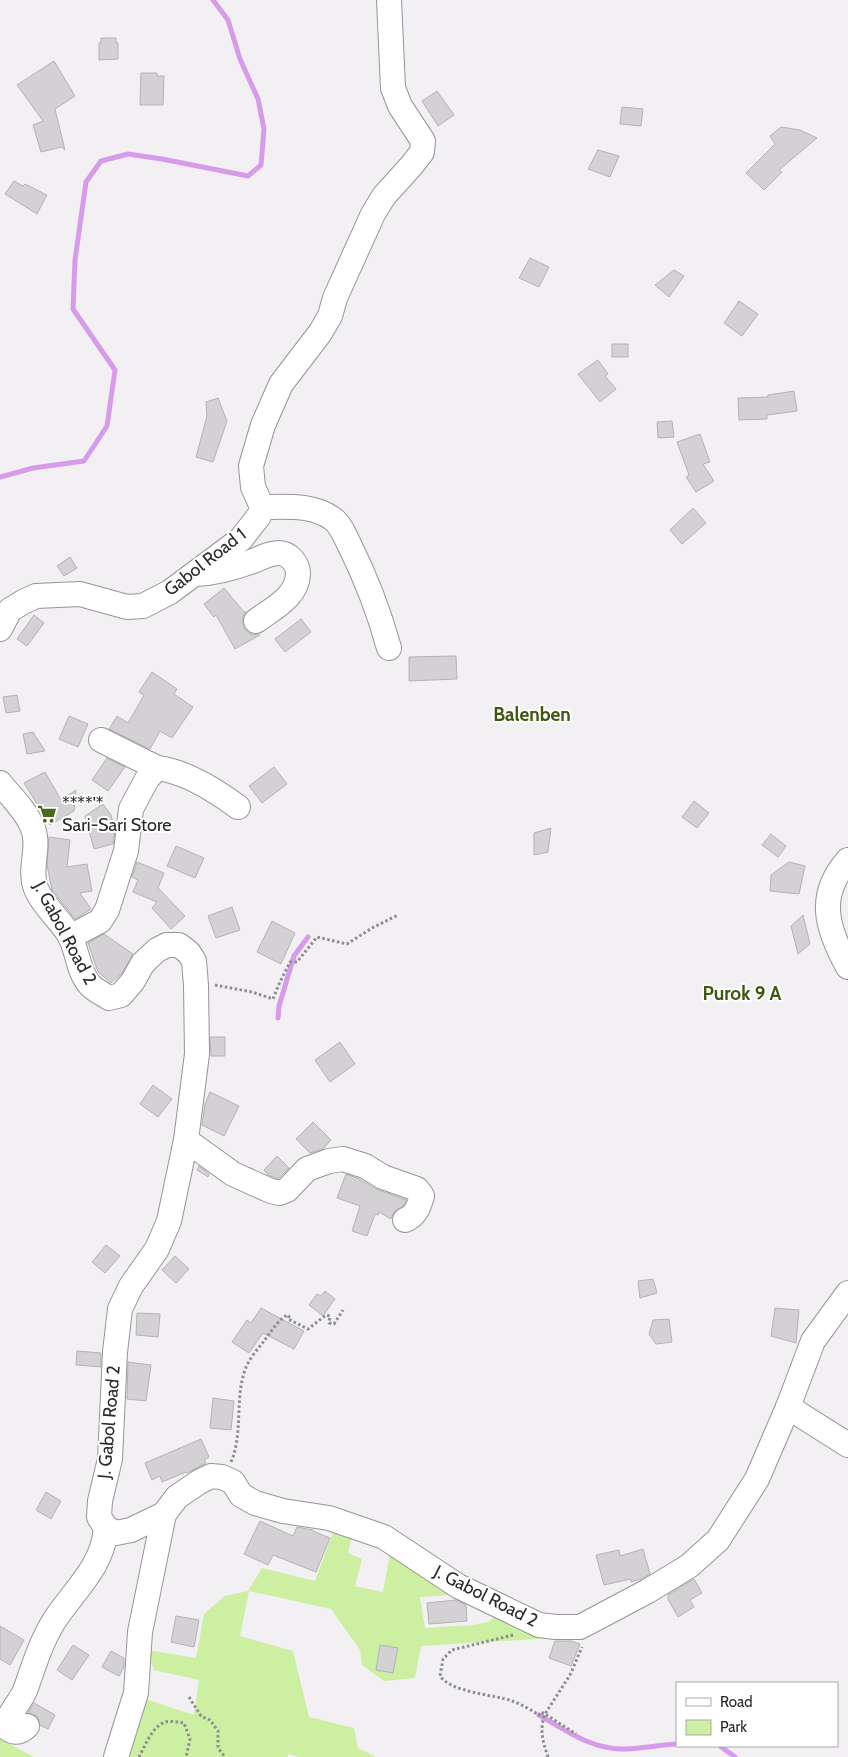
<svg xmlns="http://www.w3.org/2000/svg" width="848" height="1757" font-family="Cabin,sans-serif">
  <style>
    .green { fill: #cdefa2 }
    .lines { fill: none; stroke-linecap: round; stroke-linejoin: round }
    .stream { stroke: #d69cea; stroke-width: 5 }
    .building { fill: #d3d1d4; stroke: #b4b2b5 }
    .minor-casing { stroke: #969497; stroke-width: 26 }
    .path { stroke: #8d8c8e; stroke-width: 3; stroke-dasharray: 2.5 2.5; stroke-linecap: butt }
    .minor { stroke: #fff; stroke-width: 24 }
    .labels { text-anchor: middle; stroke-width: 4; stroke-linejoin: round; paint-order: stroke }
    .street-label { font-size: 18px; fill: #2a2a2b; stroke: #fff }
    .poi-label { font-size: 18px; fill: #2a2a2b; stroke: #fff; text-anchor: start }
    .neighbourhood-label { font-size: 19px; font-weight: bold; fill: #3f5811; stroke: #fff }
  </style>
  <rect width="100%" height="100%" fill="#f2f0f3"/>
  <g class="green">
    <polygon points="335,1527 353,1532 348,1553 362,1559 355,1586 383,1592 391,1548 464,1594 420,1597 425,1628 472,1625 488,1622 501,1613 552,1638 421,1646 415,1678 384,1681 362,1665 360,1650 331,1609 249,1591 240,1636 293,1651 309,1717 354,1728 358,1748 376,1757 299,1757 288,1754 288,1757 121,1757 142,1698 194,1715 199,1680 154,1670 147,1650 196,1658 204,1614 225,1596 248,1591 262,1568 315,1581"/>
    <polygon points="0,1739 34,1757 0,1757"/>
  </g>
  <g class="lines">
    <g class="stream">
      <polyline points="0,477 33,468 84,461 107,426 115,370 73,309 75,260 86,182 101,161 128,154 162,159 248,176 261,165 264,129 258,99 240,59 228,20 213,0"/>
      <polyline points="278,1018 279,1006 294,956 308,937"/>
      <path d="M539,1715C565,1730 591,1749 622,1749C640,1749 658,1745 677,1744"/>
      <polyline points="720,1746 735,1757"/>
    </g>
  </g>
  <g class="building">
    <polygon points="101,38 116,38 116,43 118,43 118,59 99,60 99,43 101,43"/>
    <polygon points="54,61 75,96 55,109 65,150 62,147 41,152 33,125 43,121 17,85"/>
    <polygon points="141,73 157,73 157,76 164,76 163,105 140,105"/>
    <polygon points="437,91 454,115 438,126 422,101"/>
    <polygon points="622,107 643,109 641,126 620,124"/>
    <polygon points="781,127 800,130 817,138 779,170 782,172 764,190 746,173 775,144 770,136"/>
    <polygon points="598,150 619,156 610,177 588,169"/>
    <polygon points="14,181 23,186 25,184 47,195 37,214 5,194"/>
    <polygon points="530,258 549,267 539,287 519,278"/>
    <polygon points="674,270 684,276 669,297 655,285"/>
    <polygon points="739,301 758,314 742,336 724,323"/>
    <rect x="612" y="344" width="16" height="13"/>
    <polygon points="598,360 608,374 605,376 616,389 600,402 578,374"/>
    <polygon points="794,391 797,411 767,415 767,419 739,420 738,398 768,397 768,395"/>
    <polygon points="218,398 227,421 213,462 196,457 207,416 206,402"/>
    <polygon points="672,421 674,437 658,438 657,422"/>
    <polygon points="700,434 710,462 703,464 714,481 696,492 686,477 689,475 677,442"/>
    <polygon points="693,508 706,523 682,544 670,530"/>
    <polygon points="70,557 77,568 64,576 57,566"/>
    <polygon points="224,588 244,612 246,612 243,616 242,622 245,629 251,634 260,635 235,649 216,615 214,617 204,604"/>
    <polygon points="34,615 44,623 27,646 17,639"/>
    <polygon points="301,619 311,632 285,652 275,639"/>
    <polygon points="456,656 457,679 409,681 409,657"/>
    <polygon points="152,672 177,689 174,694 193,707 172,738 160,731 150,749 109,729 117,716 128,723 144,695 139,692"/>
    <polygon points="17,695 20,711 6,713 3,697"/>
    <polygon points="69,716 88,724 78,747 59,739"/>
    <polygon points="33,732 45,751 27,754 23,734"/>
    <polygon points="107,758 125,767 108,791 92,780"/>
    <polygon points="274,767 287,784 262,803 249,786"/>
    <polygon points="45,772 61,800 76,790 74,811 50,825 24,783"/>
    <polygon points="694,801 709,813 697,828 682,817"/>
    <polygon points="103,804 111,815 115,831 113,844 94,849 85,816"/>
    <polygon points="551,828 548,852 534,855 534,833"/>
    <polygon points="771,834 786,846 778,857 762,845"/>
    <polygon points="49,837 70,840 67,867 87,864 92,891 80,893 91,909 75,919 52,890 47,865"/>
    <polygon points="176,846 204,858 195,878 167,866"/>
    <polygon points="137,862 164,873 158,888 185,916 171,929 152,908 157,902 133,892 138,880 132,877"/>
    <polygon points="789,862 805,866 799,894 770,891 771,875"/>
    <polygon points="232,907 240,930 216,938 208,916"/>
    <polygon points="803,915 810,944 798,954 791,926"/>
    <polygon points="272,921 295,933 281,964 257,952"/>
    <polygon points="104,934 133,954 122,973 111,983 98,972 88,943"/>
    <polygon points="210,1037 225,1037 225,1056 211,1056"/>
    <polygon points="340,1042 355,1064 330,1082 315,1060"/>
    <polygon points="153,1085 172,1099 158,1117 140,1104"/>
    <polygon points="210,1092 239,1106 224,1136 202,1125 205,1104"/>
    <polygon points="313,1122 331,1140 323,1149 310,1153 296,1139"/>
    <polygon points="277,1156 289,1168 278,1179 268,1175 264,1170"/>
    <polygon points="199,1166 209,1174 208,1177 197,1170"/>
    <polygon points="346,1174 359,1179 376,1189 406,1200 406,1201 403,1206 394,1212 391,1219 379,1212 378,1215 375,1214 367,1236 352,1231 360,1206 337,1198"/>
    <polygon points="106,1245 120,1256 105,1273 92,1262"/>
    <polygon points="175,1256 189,1269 176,1283 162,1270"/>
    <polygon points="653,1279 657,1293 640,1298 638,1281"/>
    <polygon points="325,1291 335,1299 323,1316 309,1305 317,1294 321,1296"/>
    <polygon points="261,1308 304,1331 294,1349 263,1333 249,1353 232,1342 247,1320 251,1323"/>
    <polygon points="775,1308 799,1310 796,1343 771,1336"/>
    <polygon points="137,1313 160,1314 158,1337 136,1335"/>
    <polygon points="669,1319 672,1342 656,1344 649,1334 653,1320"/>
    <polygon points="77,1351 101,1353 101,1367 76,1365"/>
    <polygon points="128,1362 151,1365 146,1401 127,1399"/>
    <polygon points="213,1398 234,1401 231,1430 210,1428"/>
    <polygon points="201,1439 209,1457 204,1460 206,1463 187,1473 186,1472 162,1482 160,1476 152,1480 145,1463"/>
    <polygon points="46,1492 61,1501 51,1519 36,1510"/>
    <polygon points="260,1521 293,1536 297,1527 313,1530 313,1531 330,1538 316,1572 273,1555 268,1565 244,1554"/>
    <polygon points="643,1549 650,1574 641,1579 631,1582 631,1579 604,1585 596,1555 619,1550 620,1556"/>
    <polygon points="694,1579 702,1593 690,1600 694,1607 678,1617 668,1599 668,1595"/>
    <polygon points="456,1600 466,1605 467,1621 429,1624 427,1603"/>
    <polygon points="176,1616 199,1620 194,1647 171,1642"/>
    <polygon points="0,1626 24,1640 10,1665 0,1659"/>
    <polygon points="555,1641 571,1641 580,1644 571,1666 549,1658"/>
    <polygon points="73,1645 89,1655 72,1680 57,1670"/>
    <polygon points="380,1645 398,1648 393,1673 376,1670"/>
    <polygon points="111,1651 124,1658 124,1667 119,1676 102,1667"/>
    <polygon points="34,1703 55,1715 48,1729 40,1725 37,1716 28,1713"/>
  </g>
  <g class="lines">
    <g class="minor-casing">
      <g id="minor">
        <polyline points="262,507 253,487 251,466 263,425 281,384 320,333 330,316 335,298 373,214 384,196 412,165 422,152 423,141 400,106 393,88 389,0"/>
        <path d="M196,574C217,573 234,568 253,561C261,558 269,553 279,553C289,553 298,564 298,573C298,597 272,609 256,621"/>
        <path d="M0,629L10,610L23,602L36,596L80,594L127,607L143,606L170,592L241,539L259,516L262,507C286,507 312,504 333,519C340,524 345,536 349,544C366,578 379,612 389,648"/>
        <polyline points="101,740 157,768"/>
        <path d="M0,783C11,797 25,809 32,826C41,845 29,866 35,886C40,902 61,921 70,936C78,952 78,972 90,985C96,991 103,994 109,998L121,995L133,981L143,963L157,950L167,945H179L189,953L194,961L196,985L197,1054L186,1140L169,1221L157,1249L131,1286L120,1309L115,1352L110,1459L100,1501L99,1517L106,1528L116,1533L131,1530L164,1514L177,1497L199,1482L211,1476L222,1477L233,1482L241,1495L255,1503L283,1511L329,1518L384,1537L458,1586L539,1625L556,1627H580L648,1591L689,1566L718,1540L757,1479L788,1407L813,1341L848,1293"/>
        <path d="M848,860C816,896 827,929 848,967"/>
        <path d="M70,937L100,921L107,910L126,851L131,809L147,779L157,768C185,771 215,790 238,807"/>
        <path d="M186,1140L233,1174L271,1191L279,1193L287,1190L307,1169L329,1161L343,1159L365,1166L383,1177L417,1189L422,1196C419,1206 416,1216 405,1220"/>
        <polyline points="788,1407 848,1445"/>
        <path d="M27,1726C21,1732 16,1734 8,1729L7,1722C11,1710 22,1700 26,1688C34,1665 41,1642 54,1621C74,1590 103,1567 106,1528"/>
        <polyline points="116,1757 136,1693 140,1632 164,1514"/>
      </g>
    </g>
    <g class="path">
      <polyline points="215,985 252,992 273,999 279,984 290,962 297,962 317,937 347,944 372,928 398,915"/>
      <path d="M231,1462C243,1434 235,1402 244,1373C247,1361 257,1350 264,1341C271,1332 277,1321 287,1315L289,1316L288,1319L308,1329L326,1315L330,1316L329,1323L334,1324L343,1310"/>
      <path d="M513,1635L452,1650L443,1659L440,1676C452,1693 493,1694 512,1701C521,1704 531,1710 539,1715L541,1712L545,1714L576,1734"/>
      <polyline points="189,1697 201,1716 210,1720 218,1731 218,1748 225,1757"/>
      <path d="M139,1757C145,1746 151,1729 163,1723C169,1720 177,1722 184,1723L190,1739L186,1757"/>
      <path d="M548,1757C543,1742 539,1730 545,1714L570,1675L582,1647"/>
    </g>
    <use href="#minor" class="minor"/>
  </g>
  <defs>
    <g id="supermarket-bare" transform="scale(1.5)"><path d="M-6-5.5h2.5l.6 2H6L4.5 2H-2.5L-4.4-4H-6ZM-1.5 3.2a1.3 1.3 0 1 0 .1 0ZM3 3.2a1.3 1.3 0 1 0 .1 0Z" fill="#4c691c" stroke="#fff" stroke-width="2.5" paint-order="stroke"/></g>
  </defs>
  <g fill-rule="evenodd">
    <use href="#supermarket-bare" x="47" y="814"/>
  </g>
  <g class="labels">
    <g class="street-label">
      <text transform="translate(205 562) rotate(-38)" y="6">Gabol Road 1</text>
      <text transform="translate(65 933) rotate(62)" y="6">J. Gabol Road 2</text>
      <text transform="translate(109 1422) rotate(-85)" y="6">J. Gabol Road 2</text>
      <text transform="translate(486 1596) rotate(27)" y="6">J. Gabol Road 2</text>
    </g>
    <g class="poi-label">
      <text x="62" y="810">****'*<tspan x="62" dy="21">Sari-Sari Store</tspan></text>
    </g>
    <g class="neighbourhood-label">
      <text x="532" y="721">Balenben</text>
      <text x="742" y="1000">Purok 9 A</text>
    </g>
  </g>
  <rect x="676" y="1682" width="162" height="65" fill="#ffffff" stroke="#aaaaaa"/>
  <rect x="686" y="1698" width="25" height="8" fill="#ffffff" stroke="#aaaaaa"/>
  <text x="720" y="1707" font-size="15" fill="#2a2a2b">Road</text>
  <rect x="686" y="1720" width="25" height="15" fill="#cdefa2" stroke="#aaaaaa"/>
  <text x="720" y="1732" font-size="15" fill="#2a2a2b">Park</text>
</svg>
